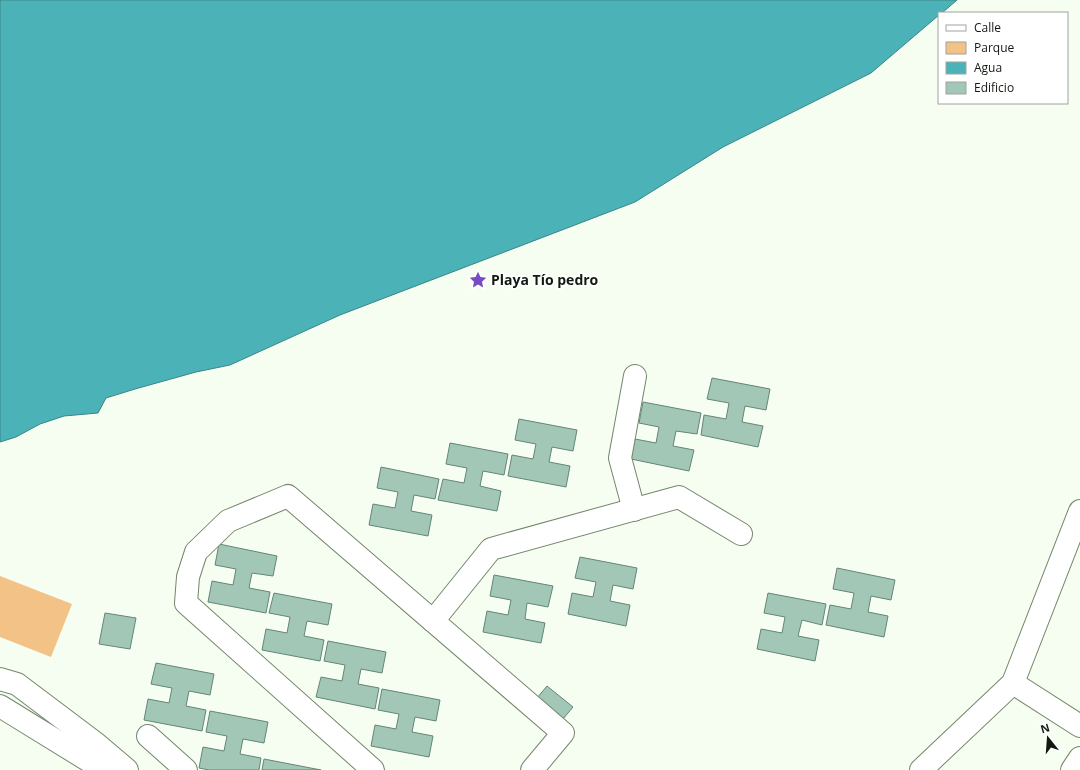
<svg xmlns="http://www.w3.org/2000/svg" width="1080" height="770" font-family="'Open Sans',sans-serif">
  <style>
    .green { fill: #f3c287 }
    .water { fill: #4bb3b7; stroke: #3a8585 }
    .building { fill: #a3c7b7; stroke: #638577 }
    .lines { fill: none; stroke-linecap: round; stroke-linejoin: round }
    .minor-casing { stroke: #74866b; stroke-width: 24 }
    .major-casing { stroke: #74866b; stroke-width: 24 }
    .minor { stroke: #fff; stroke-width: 22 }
    .major { stroke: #fff; stroke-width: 22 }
    .labels { text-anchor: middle; stroke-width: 3.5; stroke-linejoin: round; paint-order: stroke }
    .poi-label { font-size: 14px; font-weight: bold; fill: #12190f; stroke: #fff; text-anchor: start }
  </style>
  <rect width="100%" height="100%" fill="#f6fef2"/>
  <polygon class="green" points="0,576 72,604 51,657 0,637"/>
  <polygon class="water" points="0,0 957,0 942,13 939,13 939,15 871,73 723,147 635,202 340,315 230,365 196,372 135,389 106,398 98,413 64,416 40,424 16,437 0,442"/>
  <g class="building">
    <polygon points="712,378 770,389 766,410 745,406 742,422 763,426 758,447 701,435 704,415 726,419 729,403 707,399"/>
    <polygon points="643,402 701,413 697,434 676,431 673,446 694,450 689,471 631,459 635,439 656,443 659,427 639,423"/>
    <polygon points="519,419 577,430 573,451 552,447 549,462 570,466 566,487 508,476 512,455 533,459 536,444 515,440"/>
    <polygon points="450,443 508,454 504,475 483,471 480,486 501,491 497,511 438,500 443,479 464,483 467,468 446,464"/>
    <polygon points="381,467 439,479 435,499 414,495 411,511 432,515 428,536 369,525 373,504 395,508 398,492 377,488"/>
    <polygon points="219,544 277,556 273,576 252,573 249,588 270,592 266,613 208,602 212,581 233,585 236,569 215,565"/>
    <polygon points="580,557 637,568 633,589 613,585 610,601 630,605 626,626 568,614 572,593 593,597 596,582 575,578"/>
    <polygon points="837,568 895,580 891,600 871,596 868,612 888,616 884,637 826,625 830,605 851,609 854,593 833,589"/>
    <polygon points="494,575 553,586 548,607 527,603 525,619 545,623 541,643 483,632 487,611 508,615 511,600 490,596"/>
    <polygon points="274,593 332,604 328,625 307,621 304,636 324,640 320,661 262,650 266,629 287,633 290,617 269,613"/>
    <polygon points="768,593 826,604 822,625 802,620 798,636 819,640 815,661 757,649 761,629 782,633 785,617 764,613"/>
    <polygon points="105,613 136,618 130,649 99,644"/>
    <polygon points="328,641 386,652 382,673 361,669 358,684 379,688 375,709 316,697 321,677 342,681 345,665 324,661"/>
    <polygon points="156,663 214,674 210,695 189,691 186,706 206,710 202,731 144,720 148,699 169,703 172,688 151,684"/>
    <polygon points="547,686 573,707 563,719 537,698"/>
    <polygon points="382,689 440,700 436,721 415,717 412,732 433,736 429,757 371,746 375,725 396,729 399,714 378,710"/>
    <polygon points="210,711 268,722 264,743 243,739 240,754 261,758 259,770 209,770 199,768 203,747 224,751 227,736 206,732"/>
    <polygon points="264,759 321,770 262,770"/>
  </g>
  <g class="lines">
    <g class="minor-casing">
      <g id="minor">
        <polyline points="634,510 620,458 635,376"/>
        <polyline points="433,621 491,549 679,497 741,534"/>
        <polyline points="1013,683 1080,726"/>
        <polyline points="148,736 186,770"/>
        <polyline points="373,770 186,603 188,577 196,552 228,521 288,496 563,733 532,770"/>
        <polyline points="921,770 1013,683 1080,511"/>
        <polyline points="1072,770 1080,758"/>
      </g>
    </g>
    <g class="major-casing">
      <g id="major">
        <polyline points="0,679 17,684 94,742 127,770"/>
        <polyline points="0,706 91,762 101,770"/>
      </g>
    </g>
    <use href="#minor" class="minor"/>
    <use href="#major" class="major"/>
  </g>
  <defs>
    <g id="sight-bare" transform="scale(1.38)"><path d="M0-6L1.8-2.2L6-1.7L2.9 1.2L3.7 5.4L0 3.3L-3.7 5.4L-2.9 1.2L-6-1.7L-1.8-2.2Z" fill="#754cc4" stroke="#fff" stroke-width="2.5" paint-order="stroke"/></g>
  </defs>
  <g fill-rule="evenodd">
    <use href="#sight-bare" x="478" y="280"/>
  </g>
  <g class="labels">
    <g class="poi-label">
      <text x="491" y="285">Playa Tío pedro</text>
    </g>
  </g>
  <rect x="938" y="12" width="130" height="92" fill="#ffffff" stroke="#a0a39f"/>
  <rect x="946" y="25" width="20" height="6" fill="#ffffff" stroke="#a0a39f"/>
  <text x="974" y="32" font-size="12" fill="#12190f">Calle</text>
  <rect x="946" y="42" width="20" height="12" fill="#f3c287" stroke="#a0a39f"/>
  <text x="974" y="52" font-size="12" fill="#12190f">Parque</text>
  <rect x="946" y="62" width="20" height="12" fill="#4bb3b7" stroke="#a0a39f"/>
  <text x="974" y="72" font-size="12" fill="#12190f">Agua</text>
  <rect x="946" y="82" width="20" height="12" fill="#a3c7b7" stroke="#a0a39f"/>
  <text x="974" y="92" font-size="12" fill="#12190f">Edificio</text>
  <g transform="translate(1048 738) rotate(343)" stroke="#ffffff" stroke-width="3" paint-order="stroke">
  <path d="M0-3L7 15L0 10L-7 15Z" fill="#12190f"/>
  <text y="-6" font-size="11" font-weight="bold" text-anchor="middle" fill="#12190f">N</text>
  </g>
</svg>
